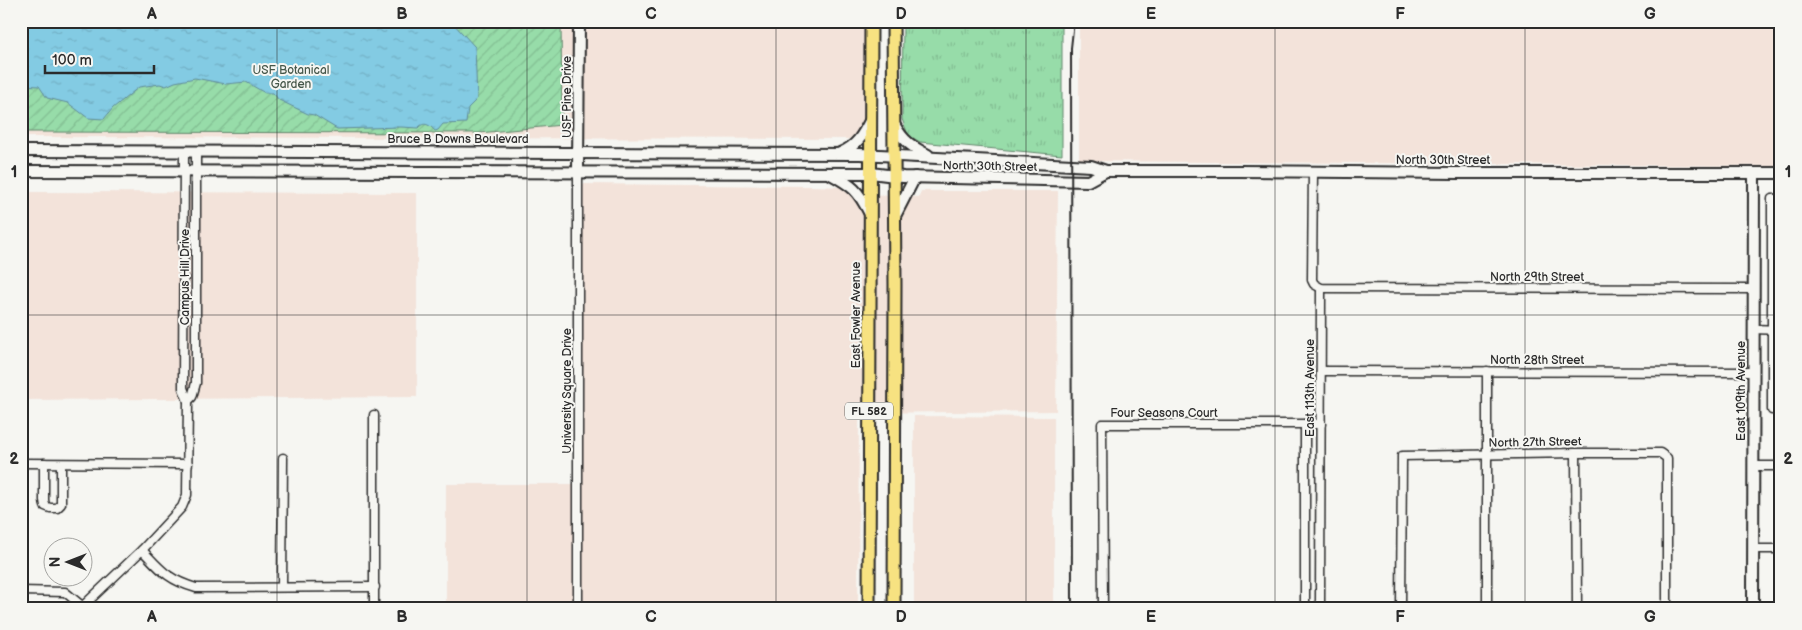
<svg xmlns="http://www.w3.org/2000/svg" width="1802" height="630" font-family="'Balsamiq Sans',sans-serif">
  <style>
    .built { fill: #f3e3da }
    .grass { fill: url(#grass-tufts); stroke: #61846a }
    .garden { fill: url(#garden-furrows); stroke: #61846a }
    .water { fill: url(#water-ripples); stroke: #608b99 }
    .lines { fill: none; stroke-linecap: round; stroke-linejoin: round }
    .street-casing { stroke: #2b2b2b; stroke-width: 11 }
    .secondary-casing { stroke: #2b2b2b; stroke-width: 14 }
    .primary-casing { stroke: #2b2b2b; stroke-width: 15 }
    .street { stroke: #f6f6f2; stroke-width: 8 }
    .secondary { stroke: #f6f6f2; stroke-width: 10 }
    .primary { stroke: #f7e281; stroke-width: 11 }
    .rail { stroke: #2b2b2b; stroke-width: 2 }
    .grid { fill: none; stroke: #2b2b2b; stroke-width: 1; stroke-opacity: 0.55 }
    .labels { text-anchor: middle; stroke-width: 4; stroke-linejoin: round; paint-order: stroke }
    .shield { fill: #f6f6f2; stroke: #686867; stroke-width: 1 }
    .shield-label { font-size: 11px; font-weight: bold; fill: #2b2b2b }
    .park-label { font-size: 12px; fill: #46574a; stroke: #f6f6f2 }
    .street-label { font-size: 12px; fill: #2b2b2b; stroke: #f6f6f2 }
    .neatline { fill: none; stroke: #2b2b2b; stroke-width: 2 }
    .grid-label { font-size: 16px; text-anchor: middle; font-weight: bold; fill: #2b2b2b }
  </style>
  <defs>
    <pattern id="grass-tufts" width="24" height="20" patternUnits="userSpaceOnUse" patternTransform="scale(1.25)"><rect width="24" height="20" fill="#97dca9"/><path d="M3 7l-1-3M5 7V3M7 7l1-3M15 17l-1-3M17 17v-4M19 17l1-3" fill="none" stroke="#82bd92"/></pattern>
    <pattern id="garden-furrows" width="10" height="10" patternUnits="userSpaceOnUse" patternTransform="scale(1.25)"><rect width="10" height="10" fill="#97dca9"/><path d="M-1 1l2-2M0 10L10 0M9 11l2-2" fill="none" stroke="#82bd92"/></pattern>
    <pattern id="water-ripples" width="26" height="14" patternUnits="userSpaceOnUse" patternTransform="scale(1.25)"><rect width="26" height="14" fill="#83cbe3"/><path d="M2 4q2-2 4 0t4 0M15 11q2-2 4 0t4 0" fill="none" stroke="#71aec3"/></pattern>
  </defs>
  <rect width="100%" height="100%" fill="#f6f6f2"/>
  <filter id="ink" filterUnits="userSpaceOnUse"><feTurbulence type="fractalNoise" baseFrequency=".02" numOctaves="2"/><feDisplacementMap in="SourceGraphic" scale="10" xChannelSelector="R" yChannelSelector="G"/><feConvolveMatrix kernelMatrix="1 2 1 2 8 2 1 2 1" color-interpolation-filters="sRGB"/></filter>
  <g filter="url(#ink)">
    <g class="built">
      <polygon points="21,21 868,21 868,139 21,137"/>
      <polygon points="1079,21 1781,21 1781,166 1079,161"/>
      <polygon points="582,184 811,186 844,187 852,194 919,197 921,191 1058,191 1056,411 859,413 858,609 446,609 446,484 583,484"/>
      <polygon points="21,192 417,193 417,397 21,400"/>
      <polygon points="914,416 1054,417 1054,609 914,609"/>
    </g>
    <polygon class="grass" points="903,21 1062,21 1062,155 920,142 908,135 902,119"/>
    <polygon class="garden" points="21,21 561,21 562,125 479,133 25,132 21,129"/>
    <path class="water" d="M21,21H451L475,47L477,99L468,108L466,123L443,124L438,130L435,131C430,125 424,121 418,128L401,127L337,129L314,115L308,114L279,100L273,93H265L246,82L226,84L195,78L175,82L166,86L160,84L139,87L113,108L104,119L88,118L68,103L47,98L39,86L21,85Z"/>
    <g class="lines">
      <g class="street-casing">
        <g id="street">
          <polyline points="1313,171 1312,280 1314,284 1321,288 1754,289"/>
          <polyline points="1781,199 1772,199 1772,410 1781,410"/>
          <polyline points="1753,329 1781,330"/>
          <polyline points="1321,371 1753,372"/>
          <polyline points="188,401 192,397 196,383 196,151"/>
          <polyline points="374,415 374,609"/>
          <polyline points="1305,424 1305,609"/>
          <polyline points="1576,453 1577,609"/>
          <polyline points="21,463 188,464"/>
          <polyline points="44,463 44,500 45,506 50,508 57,508 61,504 61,464"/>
          <polyline points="1754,466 1781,466"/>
          <polyline points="1754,549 1781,549"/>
          <path d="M142,550C161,570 168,580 196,588L375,587"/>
          <polyline points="282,587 283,458"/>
          <polyline points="21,591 65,592 82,606"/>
          <polyline points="80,609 142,550 182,507 187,495 188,401 183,388 184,151"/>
          <polyline points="578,609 578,172"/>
          <polyline points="1103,609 1102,424 1321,424"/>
          <polyline points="1320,609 1321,288"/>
          <polyline points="1401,609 1402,456 1576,453 1660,453 1667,458 1667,609"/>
          <polyline points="1487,609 1487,371"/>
        </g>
      </g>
      <g class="secondary-casing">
        <g id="secondary">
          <path d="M894,124C903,141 912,147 928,155"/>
          <polyline points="21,151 860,154 1091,166 1106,171 1239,171 1457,173 1781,173"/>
          <path d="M840,153C857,146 863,135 871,119"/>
          <polyline points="21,171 871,173 903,177 1088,181 1106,171"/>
          <polyline points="578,172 579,21"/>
          <path d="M829,173C853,186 858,190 870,214"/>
          <polyline points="895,216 915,177"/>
          <polyline points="1753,609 1754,173"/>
        </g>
      </g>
      <g class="primary-casing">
        <g id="primary">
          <polyline points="893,21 895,284 894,609"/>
          <polyline points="869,609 871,21"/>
        </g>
      </g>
      <use href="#street" class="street"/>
      <use href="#secondary" class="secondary"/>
      <use href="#primary" class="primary"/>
      <polyline class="rail" points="1072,609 1071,48 1074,21"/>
    </g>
  </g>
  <path class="grid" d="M277,21V609M527,21V609M776,21V609M1026,21V609M1275,21V609M1525,21V609M21,315H1781"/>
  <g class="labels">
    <rect class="shield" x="845" y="402.5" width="48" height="17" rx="4"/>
    <g class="shield-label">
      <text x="869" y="415">FL 582</text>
    </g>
    <g class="park-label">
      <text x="291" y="74">USF Botanical<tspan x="291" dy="14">Garden</tspan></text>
    </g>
    <g class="street-label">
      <text transform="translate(567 97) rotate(-90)" y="4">USF Pine Drive</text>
      <text x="458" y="143">Bruce B Downs Boulevard</text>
      <text x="1443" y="164">North 30th Street</text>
      <text transform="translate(990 166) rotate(1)" y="4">North 30th Street</text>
      <text transform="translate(185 277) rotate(-90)" y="4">Campus Hill Drive</text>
      <text x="1537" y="281">North 29th Street</text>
      <text transform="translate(856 315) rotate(-90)" y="4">East Fowler Avenue</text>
      <text x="1537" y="364">North 28th Street</text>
      <text transform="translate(1310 388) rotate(-90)" y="4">East 113th Avenue</text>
      <text transform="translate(567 391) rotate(-90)" y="4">University Square Drive</text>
      <text transform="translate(1741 391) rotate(-90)" y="4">East 109th Avenue</text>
      <text x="1164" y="417">Four Seasons Court</text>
      <text transform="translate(1535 442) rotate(-1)" y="4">North 27th Street</text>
    </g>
  </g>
  <rect width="1802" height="630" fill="none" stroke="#f6f6f2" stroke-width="55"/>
  <g transform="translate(68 562) rotate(270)"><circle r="24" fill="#f6f6f2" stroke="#a5a5a2"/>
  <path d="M0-4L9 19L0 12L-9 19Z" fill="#2b2b2b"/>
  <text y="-8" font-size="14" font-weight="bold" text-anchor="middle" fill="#2b2b2b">N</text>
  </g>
  <path d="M45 65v8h109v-8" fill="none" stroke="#2b2b2b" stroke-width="2.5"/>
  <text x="52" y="65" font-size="15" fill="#2b2b2b" stroke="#f6f6f2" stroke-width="4" paint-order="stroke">100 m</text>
  <rect x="28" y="28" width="1746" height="574" class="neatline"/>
  <g class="grid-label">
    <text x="152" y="19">A</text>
    <text x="402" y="19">B</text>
    <text x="651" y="19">C</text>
    <text x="901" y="19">D</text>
    <text x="1151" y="19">E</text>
    <text x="1400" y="19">F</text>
    <text x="1650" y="19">G</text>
    <text x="14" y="177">1</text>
    <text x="1788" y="177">1</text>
    <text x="14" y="464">2</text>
    <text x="1788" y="464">2</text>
    <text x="152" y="622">A</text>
    <text x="402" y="622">B</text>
    <text x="651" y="622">C</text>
    <text x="901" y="622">D</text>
    <text x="1151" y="622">E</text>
    <text x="1400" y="622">F</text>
    <text x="1650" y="622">G</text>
  </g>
</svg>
